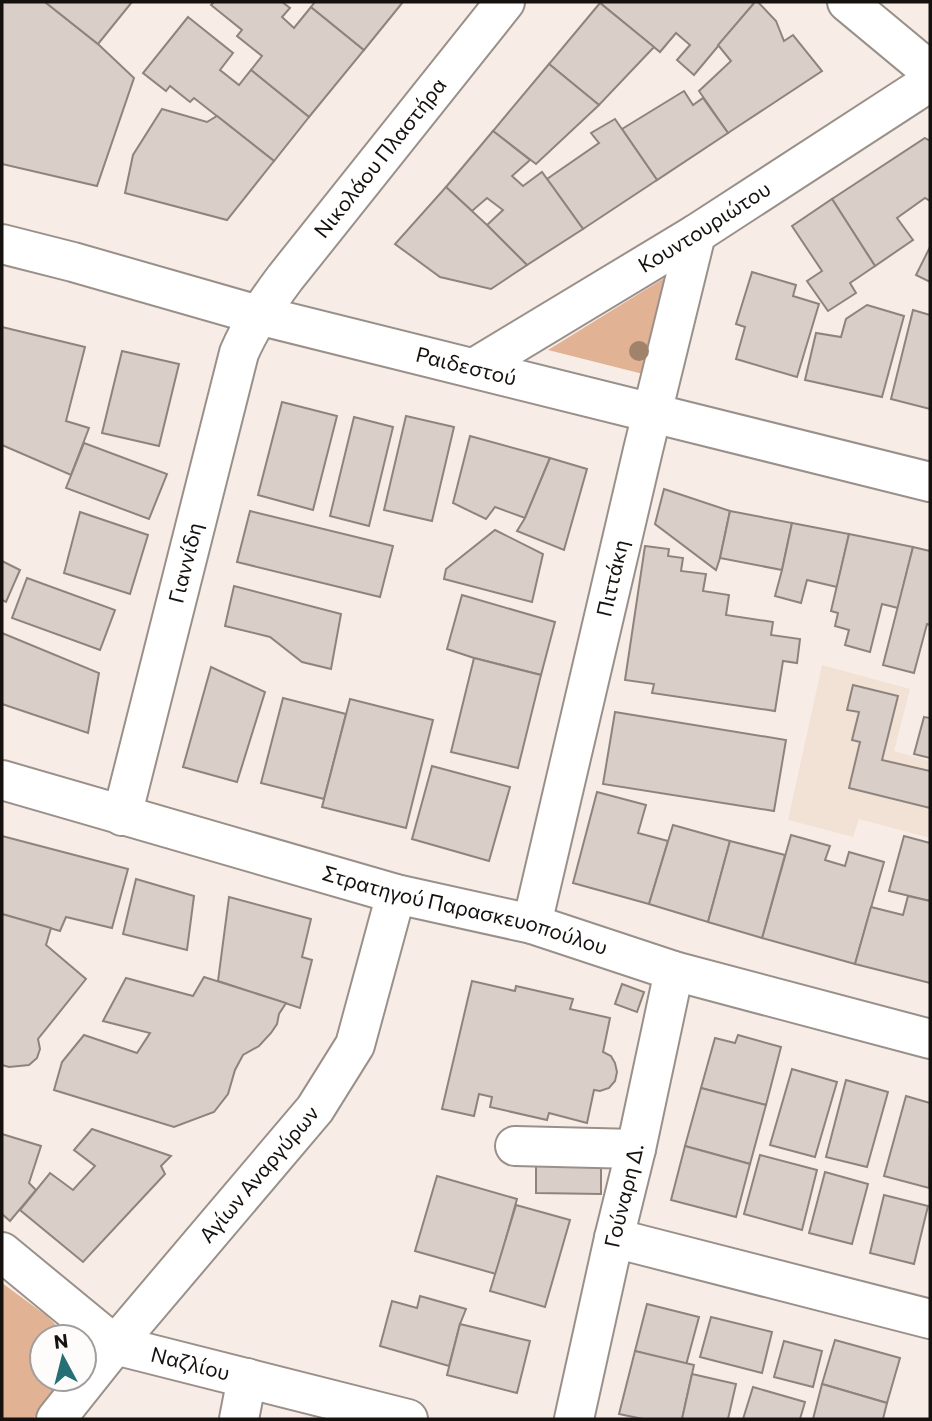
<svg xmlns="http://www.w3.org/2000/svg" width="932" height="1421" font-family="Commissioner,sans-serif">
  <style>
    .built { fill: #f2e1d5 }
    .green { fill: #e1b294 }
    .building { fill: #dacfc8; stroke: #8e847d; stroke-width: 2 }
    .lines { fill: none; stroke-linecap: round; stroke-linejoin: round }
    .minor-casing { stroke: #9a908a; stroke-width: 42 }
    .minor { stroke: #fff; stroke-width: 38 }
    .tree { fill: #a1836b }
    .labels { text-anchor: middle; stroke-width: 5; stroke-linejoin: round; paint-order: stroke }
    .street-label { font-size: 21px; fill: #15110f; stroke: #fefcfb }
  </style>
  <rect width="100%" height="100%" fill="#f8ede6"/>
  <polygon class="built" points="822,665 910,689 894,751 930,761 930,838 859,819 853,837 788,820"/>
  <g class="green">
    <polygon points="674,272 647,375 548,350"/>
    <polygon points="2,1283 47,1316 68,1337 42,1337 42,1379 62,1379 33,1419 2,1419"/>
  </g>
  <g class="building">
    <polygon points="2,2 45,2 98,44 134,78 97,186 2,164"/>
    <polygon points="45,2 132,2 98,44"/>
    <polygon points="214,2 282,2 290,8 282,17 294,28 311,7 364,50 309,117 251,70 262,56 237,36 242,30 211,5"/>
    <polygon points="315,2 403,2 364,50 311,7"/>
    <polygon points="599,2 755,2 694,75 677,60 690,45 676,33 660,52"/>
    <polygon points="755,2 758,2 776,21 784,41 793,35 822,71 728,133 699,91 731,61 718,45"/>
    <polygon points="600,3 654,47 599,105 549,64"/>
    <polygon points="188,17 233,53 220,70 239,85 251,70 309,117 274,161 194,98 190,102 170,86 166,91 143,73"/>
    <polygon points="549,64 599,105 536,164 493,131"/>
    <polygon points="684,91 693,105 703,98 728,133 657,180 622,129"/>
    <polygon points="162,109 207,122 217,116 274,161 227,220 125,193 133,155"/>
    <polygon points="615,119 657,180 583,229 547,179 599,143 591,133"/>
    <polygon points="493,131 530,160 512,176 523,186 542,172 583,229 527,265 487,225 503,210 487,198 472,211 446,187"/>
    <polygon points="925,138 930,141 930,201 925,198 897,218 913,240 875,266 832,199"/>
    <polygon points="446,187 487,225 527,265 491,289 440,277 395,244"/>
    <polygon points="832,199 875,266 850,283 856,293 828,311 807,281 822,271 792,226"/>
    <polygon points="930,247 930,282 916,275"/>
    <polygon points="752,272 796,285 793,296 819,304 797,377 736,359 745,327 736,324"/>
    <polygon points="867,305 904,316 882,397 805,380 816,333 841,337 846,319"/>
    <polygon points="913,310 930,315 930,409 891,399"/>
    <polygon points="2,327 85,347 66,421 89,428 71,475 2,445"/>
    <polygon points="122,351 179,364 159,446 102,433"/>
    <polygon points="282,402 337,416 313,510 258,495"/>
    <polygon points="406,416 454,427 432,521 384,510"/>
    <polygon points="354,417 393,427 369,526 330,516"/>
    <polygon points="470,436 550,458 525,518 495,507 486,519 453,503"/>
    <polygon points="84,443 167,474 149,519 66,488"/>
    <polygon points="550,458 587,469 564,550 517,531 525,518"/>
    <polygon points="664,489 730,511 720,558 716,570 655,524"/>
    <polygon points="250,511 393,546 380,597 237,562"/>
    <polygon points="730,511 792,523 782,570 720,558"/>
    <polygon points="80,512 148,535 130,594 64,573"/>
    <polygon points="792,523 849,534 837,587 807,580 801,603 775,596 782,570"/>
    <polygon points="495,530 543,554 532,602 444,579 446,569"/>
    <polygon points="849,534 913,547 898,608 882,604 870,652 845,645 849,630 835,626 838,613 831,611"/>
    <polygon points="645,546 669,549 668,556 683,558 681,571 706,574 703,591 729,595 726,615 773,622 771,635 800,639 797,663 783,661 775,711 652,693 654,684 625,680"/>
    <polygon points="913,547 930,551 930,625 927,624 914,673 883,665"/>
    <polygon points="2,561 20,570 6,602 2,600"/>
    <polygon points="27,578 115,610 100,650 12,618"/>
    <polygon points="234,586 341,614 331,669 302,662 270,637 225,626"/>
    <polygon points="462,595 555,622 541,675 474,658 447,649"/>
    <polygon points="2,633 99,673 88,733 2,704"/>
    <polygon points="474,658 541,675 518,768 451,752"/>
    <polygon points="211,667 265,692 237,782 183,767"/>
    <polygon points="853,685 898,696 882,760 930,771 930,808 849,788 860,742 852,740 859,712 847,710"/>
    <polygon points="283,698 346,714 324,799 261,783"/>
    <polygon points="350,699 433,720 406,828 322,807"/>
    <polygon points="615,712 786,740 774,811 603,784"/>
    <polygon points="924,717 930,718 930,758 914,754"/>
    <polygon points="432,766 510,787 489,861 412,839"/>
    <polygon points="597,792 646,805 638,833 668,841 649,904 573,883"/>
    <polygon points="673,825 730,841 708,922 649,904"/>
    <polygon points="791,835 830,846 825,860 845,866 849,852 884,862 855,964 762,938"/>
    <polygon points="2,836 128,869 112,928 66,917 60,931 2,914"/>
    <polygon points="904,836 930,843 930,901 889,891"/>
    <polygon points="730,841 785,855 762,938 708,922"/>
    <polygon points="136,879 194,896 187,950 123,934"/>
    <polygon points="908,896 930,901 930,983 855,964 871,907 903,915"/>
    <polygon points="229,897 311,919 302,957 312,960 300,1008 218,981"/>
    <polygon points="2,914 51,928 46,945 86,979 38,1039 40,1049 37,1058 29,1065 9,1067 2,1065"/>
    <polygon points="204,977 286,1003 279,1014 277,1024 271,1033 259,1046 243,1055 235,1070 228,1094 214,1112 174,1127 54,1090 62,1062 84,1035 137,1053 150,1033 103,1021 126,978 193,996"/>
    <polygon points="472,981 515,991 516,986 573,999 570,1009 610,1018 603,1052 611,1056 615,1063 617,1072 615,1081 609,1088 600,1091 594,1090 587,1123 549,1113 547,1120 490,1107 492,1097 479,1094 474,1116 442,1109"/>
    <polygon points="622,984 644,992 637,1012 615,1004"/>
    <polygon points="738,1035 781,1047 766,1105 701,1088 715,1038 735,1043"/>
    <polygon points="792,1069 837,1082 815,1157 770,1145"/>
    <polygon points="846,1080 888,1092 867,1167 826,1157"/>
    <polygon points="701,1088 766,1105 750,1164 685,1146"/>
    <polygon points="906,1096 930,1103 929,1188 884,1176"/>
    <polygon points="92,1129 171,1156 161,1166 165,1174 83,1262 20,1210 50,1173 73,1190 95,1166 74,1150"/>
    <polygon points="2,1134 41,1146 29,1183 36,1190 10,1221 2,1214"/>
    <polygon points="685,1146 750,1164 736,1217 671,1200"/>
    <polygon points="536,1150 601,1151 601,1194 536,1193"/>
    <polygon points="760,1155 817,1170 802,1230 744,1214"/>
    <polygon points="825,1172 868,1184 852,1244 809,1233"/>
    <polygon points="437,1176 517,1199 496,1274 415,1251"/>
    <polygon points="884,1195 928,1206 914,1264 870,1253"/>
    <polygon points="516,1205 570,1220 545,1307 490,1291"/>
    <polygon points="420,1296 466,1309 460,1324 449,1366 380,1346 392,1301 417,1308"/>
    <polygon points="647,1304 699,1317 686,1365 635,1351"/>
    <polygon points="711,1317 772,1332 762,1373 700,1357"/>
    <polygon points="460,1324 530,1341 517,1393 447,1375"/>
    <polygon points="835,1340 900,1358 887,1403 822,1384"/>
    <polygon points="784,1341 822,1351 813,1387 774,1377"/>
    <polygon points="635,1351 694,1365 682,1419 643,1419 619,1414"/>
    <polygon points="692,1374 736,1384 728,1419 682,1419"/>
    <polygon points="822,1384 887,1403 883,1419 813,1419"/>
    <polygon points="753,1387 805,1402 800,1419 743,1419"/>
  </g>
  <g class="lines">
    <g class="minor-casing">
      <g id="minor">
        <polyline points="847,2 930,71"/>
        <path id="s1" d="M2,244L73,262L258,315L930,482"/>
        <path id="s2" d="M474,368L696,234L930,82"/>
        <path id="s3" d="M2,780L396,894L532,924L674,971L930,1039"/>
        <path id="s4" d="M122,816L239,353C251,325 267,302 285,278L505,2"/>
        <path id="s5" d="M532,924L643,450L696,234"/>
        <polyline points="515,1146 636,1149"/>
        <polyline points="614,1238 930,1319"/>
        <path id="s6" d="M2,1252L115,1345L408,1419"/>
        <path id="s7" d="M56,1419L115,1345L315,1109L355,1045L396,894"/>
        <polyline points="239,1419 247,1378"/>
        <path id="s8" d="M574,1419L614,1238L636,1149L674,971"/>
      </g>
    </g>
    <use href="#minor" class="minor"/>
  </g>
  <circle class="tree" cx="639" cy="351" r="10"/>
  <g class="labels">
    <g class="street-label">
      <text dy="7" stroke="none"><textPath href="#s4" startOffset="719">Νικολάου Πλαστήρα</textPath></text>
      <text dy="7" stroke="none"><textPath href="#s2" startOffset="270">Κουντουριώτου</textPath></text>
      <text dy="7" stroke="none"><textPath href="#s1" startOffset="480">Ραιδεστού</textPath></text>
      <text dy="7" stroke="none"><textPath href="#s4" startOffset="261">Γιαννίδη</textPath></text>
      <text dy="7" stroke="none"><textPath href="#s5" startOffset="355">Πιττάκη</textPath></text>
      <text dy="7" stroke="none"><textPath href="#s3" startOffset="481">Στρατηγού Παρασκευοπούλου</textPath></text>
      <text dy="7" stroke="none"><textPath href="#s7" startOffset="318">Αγίων Αναργύρων</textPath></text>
      <text dy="7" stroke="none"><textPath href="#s8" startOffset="229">Γούναρη Δ.</textPath></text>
      <text dy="7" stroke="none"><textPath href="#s6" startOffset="224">Ναζλίου</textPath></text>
    </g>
  </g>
  <rect width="932" height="1421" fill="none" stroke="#15110f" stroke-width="7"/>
  <g transform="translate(63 1358) rotate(353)"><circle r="33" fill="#fefcfb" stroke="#a19e9d" stroke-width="2"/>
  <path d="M0-5L12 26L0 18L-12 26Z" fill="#257074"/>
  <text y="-10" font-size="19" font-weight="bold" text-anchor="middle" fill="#15110f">N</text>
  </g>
</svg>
